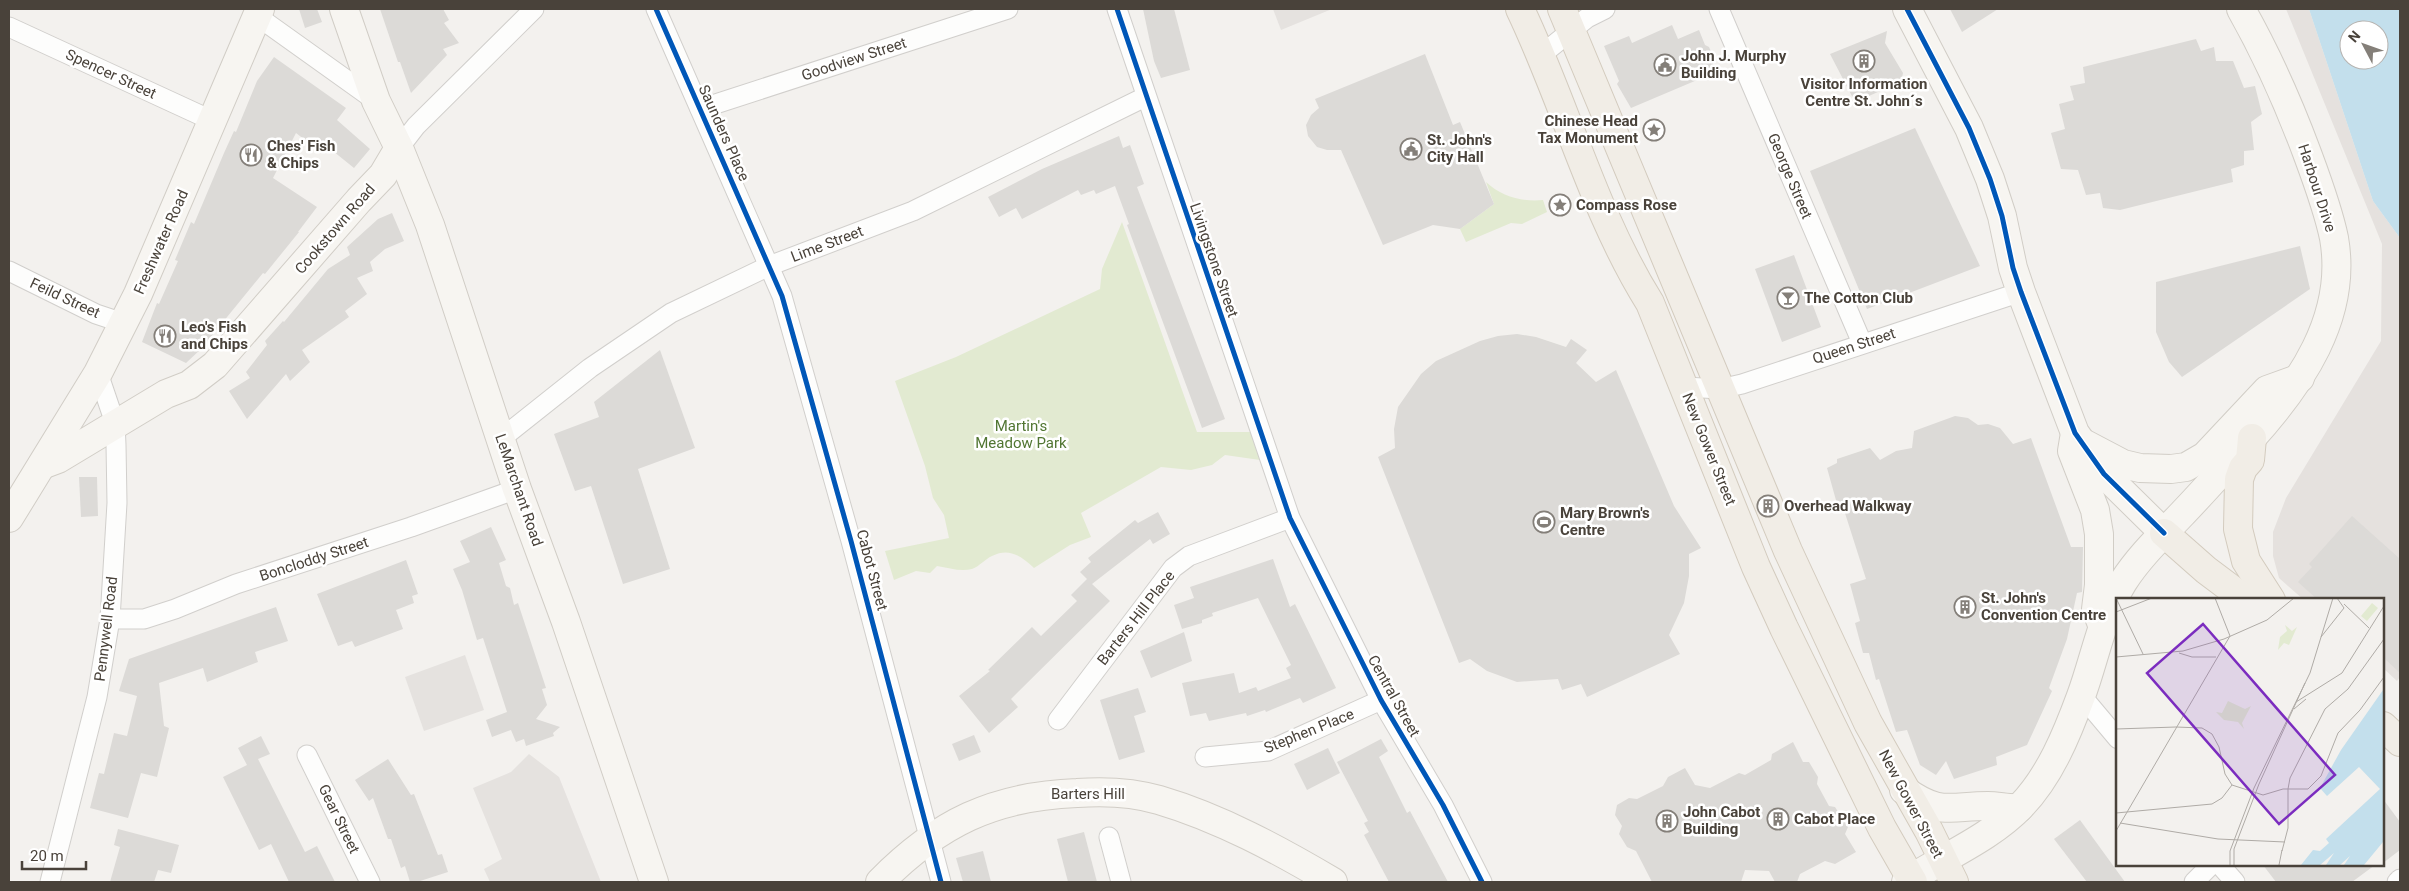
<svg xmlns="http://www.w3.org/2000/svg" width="2409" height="891" font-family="Roboto,sans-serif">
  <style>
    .industrial { fill: #e5e1de }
    .green { fill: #e2ead1 }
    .parking { fill: #e5e2df }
    .water { fill: #c3dfec; fill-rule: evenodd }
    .building { fill: #dcdad7 }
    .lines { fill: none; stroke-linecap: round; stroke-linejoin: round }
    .street-casing { stroke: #d1cfcc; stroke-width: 21 }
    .secondary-casing { stroke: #d1cdc6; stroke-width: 30 }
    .primary-casing { stroke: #d3cbbe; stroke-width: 30 }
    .street { stroke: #fdfdfc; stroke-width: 19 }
    .secondary { stroke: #f7f5f1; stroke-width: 28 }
    .primary { stroke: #f1ede6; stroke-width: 28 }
    .cycleway-casing { stroke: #fff; stroke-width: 8 }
    .cycleway { stroke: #0057b8; stroke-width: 5 }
    .labels { text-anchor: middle; stroke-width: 5; stroke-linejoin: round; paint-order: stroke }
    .poi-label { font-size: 15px; font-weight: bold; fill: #49423a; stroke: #fff; text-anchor: start }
    .street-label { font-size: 15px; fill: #49423a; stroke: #fff }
    .park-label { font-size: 15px; fill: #517632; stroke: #fff }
    .inset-road { fill: none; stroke: #afaba6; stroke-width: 1 }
    .view { fill: #7b2cbf; fill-opacity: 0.15; stroke: #7b2cbf; stroke-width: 2.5 }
    .inset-edge { fill: none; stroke: #49423a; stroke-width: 2.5 }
  </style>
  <rect width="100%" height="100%" fill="#f3f1ee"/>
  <polygon class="industrial" points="2286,9 2309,9 2373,201 2400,238 2400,677 2397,681 2383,668 2383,600 2304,600 2279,578 2273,556 2273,532 2286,498 2381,341 2382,244"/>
  <g class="green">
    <path d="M1486,182C1502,197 1523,202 1543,200L1547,212L1522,224L1511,223L1466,242L1460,229L1494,204Z"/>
    <path d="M1122,222L1197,432H1252L1267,461L1225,455L1212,465L1191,470L1161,467L1081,513L1091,537L1070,545L1034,568C1022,557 1010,547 992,556C985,559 980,566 972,569C961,572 949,568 937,566L930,573L916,571L894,580L885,551L949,538L944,515L933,498L925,466L895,381L956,357L1100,289L1102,269Z"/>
  </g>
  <g class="parking">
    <polygon points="1273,9 1332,9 1281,30"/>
    <polygon points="465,655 484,710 424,731 405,677"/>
    <polygon points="529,754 559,777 601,882 490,882 484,869 502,859 473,788 511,772"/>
  </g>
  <path class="water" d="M2309,9H2400V238L2373,201ZM2349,30H2379V60H2349Z"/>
  <g class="building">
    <polygon points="299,9 317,9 322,22 305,28"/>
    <polygon points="380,9 443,9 449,20 444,23 459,43 443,49 447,55 411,93 400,62 398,62"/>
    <polygon points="1143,9 1174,9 1190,70 1161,78 1154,61"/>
    <polygon points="1950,9 1998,9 1962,32"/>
    <polygon points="1672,25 1678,39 1699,30 1705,45 1709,47 1712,54 1711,58 1716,72 1631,108 1617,84 1619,81 1604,46 1629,36 1632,43"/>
    <polygon points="1887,31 1885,43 1903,73 1901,82 1855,102 1830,54"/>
    <polygon points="2196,39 2201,51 2214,47 2216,61 2233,61 2244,88 2255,86 2262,114 2251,122 2254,150 2244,151 2244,165 2231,169 2233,182 2120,210 2103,208 2100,193 2086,195 2078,170 2061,169 2051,133 2065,129 2059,104 2074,100 2070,86 2085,83 2083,67"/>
    <polygon points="1425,54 1453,125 1460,122 1494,204 1460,229 1433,225 1383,245 1341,150 1327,150 1317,147 1308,136 1306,125 1311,115 1319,108 1315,99"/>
    <polygon points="274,57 346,108 337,120 370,149 354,168 323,143 318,150 296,133 273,178 317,207 298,232 299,232 265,274 263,273 201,349 186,363 142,342 157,303 159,304 178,261 175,260 191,222 194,224 224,153 234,131 236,132 257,81"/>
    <polygon points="1915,128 1980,266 1867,309 1810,171"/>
    <polygon points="1119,136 1123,148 1130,145 1144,184 1137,187 1225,419 1202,428 1127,225 1129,224 1115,186 1096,194 1094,190 1081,195 1078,190 1022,219 1016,208 999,217 988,197 1042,169"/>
    <polygon points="392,213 404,241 385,249 370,262 373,271 357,278 367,294 345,311 349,317 302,350 310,362 290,381 286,374 247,419 229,391 250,378 246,372 267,345 265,341 283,321 284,322 328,269 350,255 347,247 378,219"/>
    <polygon points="2300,246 2310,289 2182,377 2169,362 2156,332 2156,282"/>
    <polygon points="1794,255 1821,327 1782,342 1755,269"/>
    <polygon points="1517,334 1536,337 1566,347 1571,339 1587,350 1576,363 1596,382 1616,370 1674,506 1701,548 1689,554 1689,576 1684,603 1669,635 1680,654 1587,697 1581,684 1562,690 1558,679 1517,682 1487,671 1470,659 1459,663 1378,457 1395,448 1394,429 1398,407 1421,374 1436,361 1480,341 1498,336"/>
    <polygon points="660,350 695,448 638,469 670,569 623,584 591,486 575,491 554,434 599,417 594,402"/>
    <polygon points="1955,416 1968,418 1978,425 1988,424 2000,428 2013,444 2031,438 2071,547 2083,547 2082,592 2077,593 2067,639 2049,688 2052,691 2027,745 1996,757 1997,765 1954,779 1946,761 1936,775 1920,765 1907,730 1896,732 1879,679 1876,680 1869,653 1863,653 1855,623 1860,621 1850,584 1866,579 1844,510 1839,511 1827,468 1837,463 1837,459 1870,448 1880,460 1896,451 1912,448 1914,431"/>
    <polygon points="79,477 97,477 98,516 81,517"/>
    <polygon points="1158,512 1170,534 1153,544 1150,539 1092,584 1110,601 1011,699 1018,707 989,733 959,696 990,671 988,670 1032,627 1041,636 1077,601 1071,595 1087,579 1080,572 1091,562 1088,558 1135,520 1138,523"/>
    <polygon points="2352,516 2400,559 2400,673 2383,657 2383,600 2318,600 2298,582 2312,567 2309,564"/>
    <polygon points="491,527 506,560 499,563 506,586 510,588 514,605 518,603 546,688 542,689 547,705 536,719 560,727 553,733 554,736 526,746 524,739 516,742 511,730 492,737 486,720 507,712 483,638 477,640 462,590 453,569 470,562 460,541"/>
    <polygon points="1273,559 1290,607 1295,604 1336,688 1303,703 1300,698 1266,712 1265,710 1247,716 1246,713 1209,721 1206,713 1190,716 1182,683 1234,673 1239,693 1256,687 1258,691 1291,678 1286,668 1291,665 1258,598 1212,613 1213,616 1202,620 1202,623 1182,629 1174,605 1194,598 1190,587"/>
    <polygon points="406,560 418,594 412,596 414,603 396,610 403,629 355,647 352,641 338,646 317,594"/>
    <polygon points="276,607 288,641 255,652 258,662 207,682 203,668 159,683 164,726 169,728 157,777 141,773 128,818 90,808 99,773 104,774 114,733 127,736 137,696 119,691 129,659"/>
    <polygon points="1184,632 1192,661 1151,678 1140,651"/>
    <polygon points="1138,688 1146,712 1134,716 1145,752 1119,760 1100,700"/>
    <polygon points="974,735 981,752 959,761 952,744"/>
    <polygon points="261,736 270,754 258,759 305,852 317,846 335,882 289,882 271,844 259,850 223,777 247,765 238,748"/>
    <polygon points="1381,739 1388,751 1379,757 1407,813 1410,811 1448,882 1389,882 1364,835 1369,832 1364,823 1368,821 1337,762"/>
    <polygon points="1793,742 1803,762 1809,762 1818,777 1817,784 1829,806 1835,807 1848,827 1845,834 1856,852 1835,864 1825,861 1800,874 1797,882 1775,882 1769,871 1745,870 1741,882 1652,882 1636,851 1627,847 1619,834 1622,826 1615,815 1617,805 1629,798 1637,799 1663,786 1668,777 1685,768 1695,785 1710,788 1739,773 1745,775 1771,760 1772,754"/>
    <polygon points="1328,748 1340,773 1307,790 1294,764"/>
    <polygon points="388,759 411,795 414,794 438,855 442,854 448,872 417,882 410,882 405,866 401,868 391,839 388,839 373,798 369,801 355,780"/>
    <polygon points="2383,799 2400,822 2400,850 2383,863"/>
    <polygon points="2080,820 2125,882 2087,882 2054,839"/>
    <polygon points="118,829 179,845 171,873 158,870 154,882 110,882 120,847 114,845"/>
    <polygon points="1084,832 1097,882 1068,882 1057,839"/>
    <polygon points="983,851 991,882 963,882 956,858"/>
    <polygon points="2263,865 2375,865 2352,882 2276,882"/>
  </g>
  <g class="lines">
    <g class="street-casing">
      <g id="street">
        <polyline points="656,9 782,296 851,541 941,882"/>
        <polyline points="1117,9 1290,518 1381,700 1443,805 1482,882"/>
        <polyline points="1719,9 1862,343"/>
        <polyline points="257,16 376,101"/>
        <polyline points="9,27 213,121"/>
        <polyline points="1540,56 1587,18 1605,9"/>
        <polyline points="700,109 1008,9"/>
        <polyline points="399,148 416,126 534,9"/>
        <polyline points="9,271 96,314 123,323"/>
        <polyline points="1685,387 1720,389 1742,384 2021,292"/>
        <polyline points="502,438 590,368 671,313 769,266 913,211 1145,97"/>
        <polyline points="110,619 144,619 175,609 236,584 411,527 517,489"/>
        <polyline points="2081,695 2118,739"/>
        <polyline points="1058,720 1173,568 1189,556 1290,518"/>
        <polyline points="307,755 370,882"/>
        <polyline points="1205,757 1268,751 1381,700"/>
        <polyline points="1109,837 1121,882"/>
        <polyline points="2220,865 2235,882"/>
        <polyline points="50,882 97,697 110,619 117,503 116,445 115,423 98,373"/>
        <polyline points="2194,882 2211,865"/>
        <polyline points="2397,882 2400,879"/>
      </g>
    </g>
    <g class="secondary-casing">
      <g id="secondary">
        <polyline points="344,9 376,101 399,148 430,225 517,489 566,622 654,882"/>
        <polyline points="1907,9 1969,128 1990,179 2002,216 2013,268 2021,292 2075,433 2104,474 2164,533"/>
        <polyline points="2074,439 2072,451 2095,510 2099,534 2099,585 2096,609 2101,622"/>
        <polyline points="2085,444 2123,464 2140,468 2171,469 2186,467 2205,456 2267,390 2300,378"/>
        <polyline points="42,465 58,459 166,394 189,385 215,365 359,200 383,175 399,148"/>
        <polyline points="9,518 98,373 138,294 260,9"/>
        <path d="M1904,790C1940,816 1949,806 1988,806C1999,806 2009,809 2019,808"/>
        <path d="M880,882C938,823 994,796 1077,793C1105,791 1132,792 1159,800C1220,818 1279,850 1333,882"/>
        <path d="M1906,882C1943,857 1989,839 2021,806C2050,776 2067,734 2081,696C2095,658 2102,616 2123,582C2139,557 2161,536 2182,514C2205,490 2227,465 2250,440C2300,385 2348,317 2334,238C2328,209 2317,180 2307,153C2288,102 2267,55 2241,9"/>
      </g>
    </g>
    <g class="primary-casing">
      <g id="primary">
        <path d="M1520,9C1566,105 1593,212 1650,303L1756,567L1784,628L1882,828L1913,882"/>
        <polyline points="1562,9 1788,551 1868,723 1929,831 1954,882"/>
        <polyline points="2252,438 2250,460 2243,468 2239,479 2238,529 2246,561 2271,600"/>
        <polyline points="2164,533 2206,570 2246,600"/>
        <polyline points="2383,726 2400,742"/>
      </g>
    </g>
    <use href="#street" class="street"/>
    <use href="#secondary" class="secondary"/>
    <use href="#primary" class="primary"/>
    <g class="cycleway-casing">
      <g id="cycleway">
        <polyline points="656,9 782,296 851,541 941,882"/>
        <polyline points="1117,9 1290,518 1381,700 1443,805 1482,882"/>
        <polyline points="1907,9 1969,128 1990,179 2002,216 2013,268 2021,292 2075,433 2104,474 2164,533"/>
      </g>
    </g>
    <use href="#cycleway" class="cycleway"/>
  </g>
  <defs>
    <g id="building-ring" transform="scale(1.125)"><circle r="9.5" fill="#fff" stroke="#847f79" stroke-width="1.5"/><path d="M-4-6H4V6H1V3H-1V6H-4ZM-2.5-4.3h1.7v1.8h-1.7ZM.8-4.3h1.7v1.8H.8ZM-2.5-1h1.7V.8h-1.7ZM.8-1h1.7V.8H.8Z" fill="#847f79"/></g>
    <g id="civic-ring" transform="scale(1.125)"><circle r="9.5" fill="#fff" stroke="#847f79" stroke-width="1.5"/><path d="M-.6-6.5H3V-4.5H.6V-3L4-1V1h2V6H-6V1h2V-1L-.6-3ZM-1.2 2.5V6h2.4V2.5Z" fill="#847f79"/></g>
    <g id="sight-ring" transform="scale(1.125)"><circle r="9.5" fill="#fff" stroke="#847f79" stroke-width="1.5"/><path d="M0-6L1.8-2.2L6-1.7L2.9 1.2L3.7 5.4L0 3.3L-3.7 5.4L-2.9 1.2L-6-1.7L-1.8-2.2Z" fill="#847f79"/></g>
    <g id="restaurant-ring" transform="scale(1.125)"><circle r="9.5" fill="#fff" stroke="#847f79" stroke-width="1.5"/><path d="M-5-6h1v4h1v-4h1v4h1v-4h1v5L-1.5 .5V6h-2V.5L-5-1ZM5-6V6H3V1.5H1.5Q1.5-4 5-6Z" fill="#847f79"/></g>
    <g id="bar-ring" transform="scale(1.125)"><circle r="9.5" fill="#fff" stroke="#847f79" stroke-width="1.5"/><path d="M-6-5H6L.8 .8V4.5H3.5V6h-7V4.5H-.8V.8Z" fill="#847f79"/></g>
    <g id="stadium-ring" transform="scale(1.125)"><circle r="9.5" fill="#fff" stroke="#847f79" stroke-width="1.5"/><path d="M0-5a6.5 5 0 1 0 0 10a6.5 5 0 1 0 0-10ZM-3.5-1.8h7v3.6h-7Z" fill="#847f79"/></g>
  </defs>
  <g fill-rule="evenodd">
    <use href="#building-ring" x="1864" y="61"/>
    <use href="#civic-ring" x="1665" y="65"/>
    <use href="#sight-ring" x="1654" y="130"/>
    <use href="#civic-ring" x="1411" y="149"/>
    <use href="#restaurant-ring" x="251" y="155"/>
    <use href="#sight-ring" x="1560" y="205"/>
    <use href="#bar-ring" x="1788" y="298"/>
    <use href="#restaurant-ring" x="165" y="336"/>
    <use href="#building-ring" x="1768" y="506"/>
    <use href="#stadium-ring" x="1544" y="522"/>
    <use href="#building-ring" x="1965" y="607"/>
    <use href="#building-ring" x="1778" y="819"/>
    <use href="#building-ring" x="1667" y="821"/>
  </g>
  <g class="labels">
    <g class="poi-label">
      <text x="1681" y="61">John J. Murphy<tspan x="1681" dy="17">Building</tspan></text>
      <text x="1864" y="89" text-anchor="middle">Visitor Information<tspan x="1864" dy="17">Centre St. John´s</tspan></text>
      <text x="1638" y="126" text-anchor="end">Chinese Head<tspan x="1638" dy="17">Tax Monument</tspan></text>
      <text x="1427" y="145">St. John's<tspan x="1427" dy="17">City Hall</tspan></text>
      <text x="267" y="151">Ches' Fish<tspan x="267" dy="17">&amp; Chips</tspan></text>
      <text x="1576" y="210">Compass Rose</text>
      <text x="1804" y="303">The Cotton Club</text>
      <text x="181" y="332">Leo's Fish<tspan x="181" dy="17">and Chips</tspan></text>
      <text x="1784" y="511">Overhead Walkway</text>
      <text x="1560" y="518">Mary Brown's<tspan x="1560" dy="17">Centre</tspan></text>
      <text x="1981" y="603">St. John's<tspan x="1981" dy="17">Convention Centre</tspan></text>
      <text x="1683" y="817">John Cabot<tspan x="1683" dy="17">Building</tspan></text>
      <text x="1794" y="824">Cabot Place</text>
    </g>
    <g class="street-label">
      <text transform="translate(854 59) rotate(-18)" y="5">Goodview Street</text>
      <text transform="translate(111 74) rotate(25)" y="5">Spencer Street</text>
      <text transform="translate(724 133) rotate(66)" y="5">Saunders Place</text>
      <text transform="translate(1790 176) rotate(67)" y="5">George Street</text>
      <text transform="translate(2317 188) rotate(72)" y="5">Harbour Drive</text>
      <text transform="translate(335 229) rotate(-49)" y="5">Cookstown Road</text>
      <text transform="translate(161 242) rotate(-66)" y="5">Freshwater Road</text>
      <text transform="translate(827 244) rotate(-21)" y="5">Lime Street</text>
      <text transform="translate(1214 260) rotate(71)" y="5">Livingstone Street</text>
      <text transform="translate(65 298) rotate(25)" y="5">Feild Street</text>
      <text transform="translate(1854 346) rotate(-18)" y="5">Queen Street</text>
      <text transform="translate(1709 449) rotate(68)" y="5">New Gower Street</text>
      <text transform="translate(519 490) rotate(71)" y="5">LeMarchant Road</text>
      <text transform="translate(314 559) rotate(-18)" y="5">Boncloddy Street</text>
      <text transform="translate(872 570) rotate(75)" y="5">Cabot Street</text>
      <text transform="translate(1136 618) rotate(-52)" y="5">Barters Hill Place</text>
      <text transform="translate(106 629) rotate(-83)" y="5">Pennywell Road</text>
      <text transform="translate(1394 696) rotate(61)" y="5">Central Street</text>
      <text transform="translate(1309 731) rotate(-22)" y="5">Stephen Place</text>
      <text x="1088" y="799">Barters Hill</text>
      <text transform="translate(1911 804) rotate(62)" y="5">New Gower Street</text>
      <text transform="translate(339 819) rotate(64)" y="5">Gear Street</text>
    </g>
    <g class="park-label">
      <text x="1021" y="431">Martin's<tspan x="1021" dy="17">Meadow Park</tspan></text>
    </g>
  </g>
  <g transform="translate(2116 598)">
    <rect width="268" height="268" fill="#f3f1ee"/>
    <path d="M256,5L262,10L251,23L245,18ZM169,27L176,33L181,29L173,47L168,45L162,52L164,39L171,33ZM112,103L129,111L135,108L126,125L128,131L122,124L108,122L100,114L106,115Z" fill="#e2ead1"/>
    <path d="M267,92V244L248,267H228L234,258L224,267H210L218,255L204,267H185L197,252L204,253L213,245L210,241L264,191L243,169L211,198L204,190L225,152Z" fill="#c3dfec"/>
    <path class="inset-road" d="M0,0L27,56M99,0L114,38M228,6L253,30M0,14L36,0M205,39L228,10L221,0M63,55L76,59H100M0,59L67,53L108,41L151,22L178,0M180,104L226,75L268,8M178,111L190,101M60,129L86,130L96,136L103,149L109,176L116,187L147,197L167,191H192L205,178L222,135L244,112L268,79M0,131L60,129M172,191L174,180L209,111L232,91L268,41M0,215L96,206L106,200L116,187M4,225L102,241L169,244M0,233L114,38M166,253L172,230V191M114,267V253L138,190L194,75L217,0M118,267V251L143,186L189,85M163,267L166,252"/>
    <path class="view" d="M87,26L219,177L163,226L31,75Z"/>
    <rect width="268" height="268" class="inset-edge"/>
  </g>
  <rect width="2409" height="891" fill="none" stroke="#49423a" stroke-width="20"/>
  <g transform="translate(2364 45) rotate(311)"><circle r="24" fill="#ffffff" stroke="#b6b3b0"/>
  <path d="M0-4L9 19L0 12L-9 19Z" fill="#847f79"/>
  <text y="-8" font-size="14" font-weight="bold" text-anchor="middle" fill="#49423a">N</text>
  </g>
  <path d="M22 861v8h64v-8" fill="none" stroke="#49423a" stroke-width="2.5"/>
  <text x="30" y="861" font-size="15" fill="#49423a" stroke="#ffffff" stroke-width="4" paint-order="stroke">20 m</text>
</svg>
